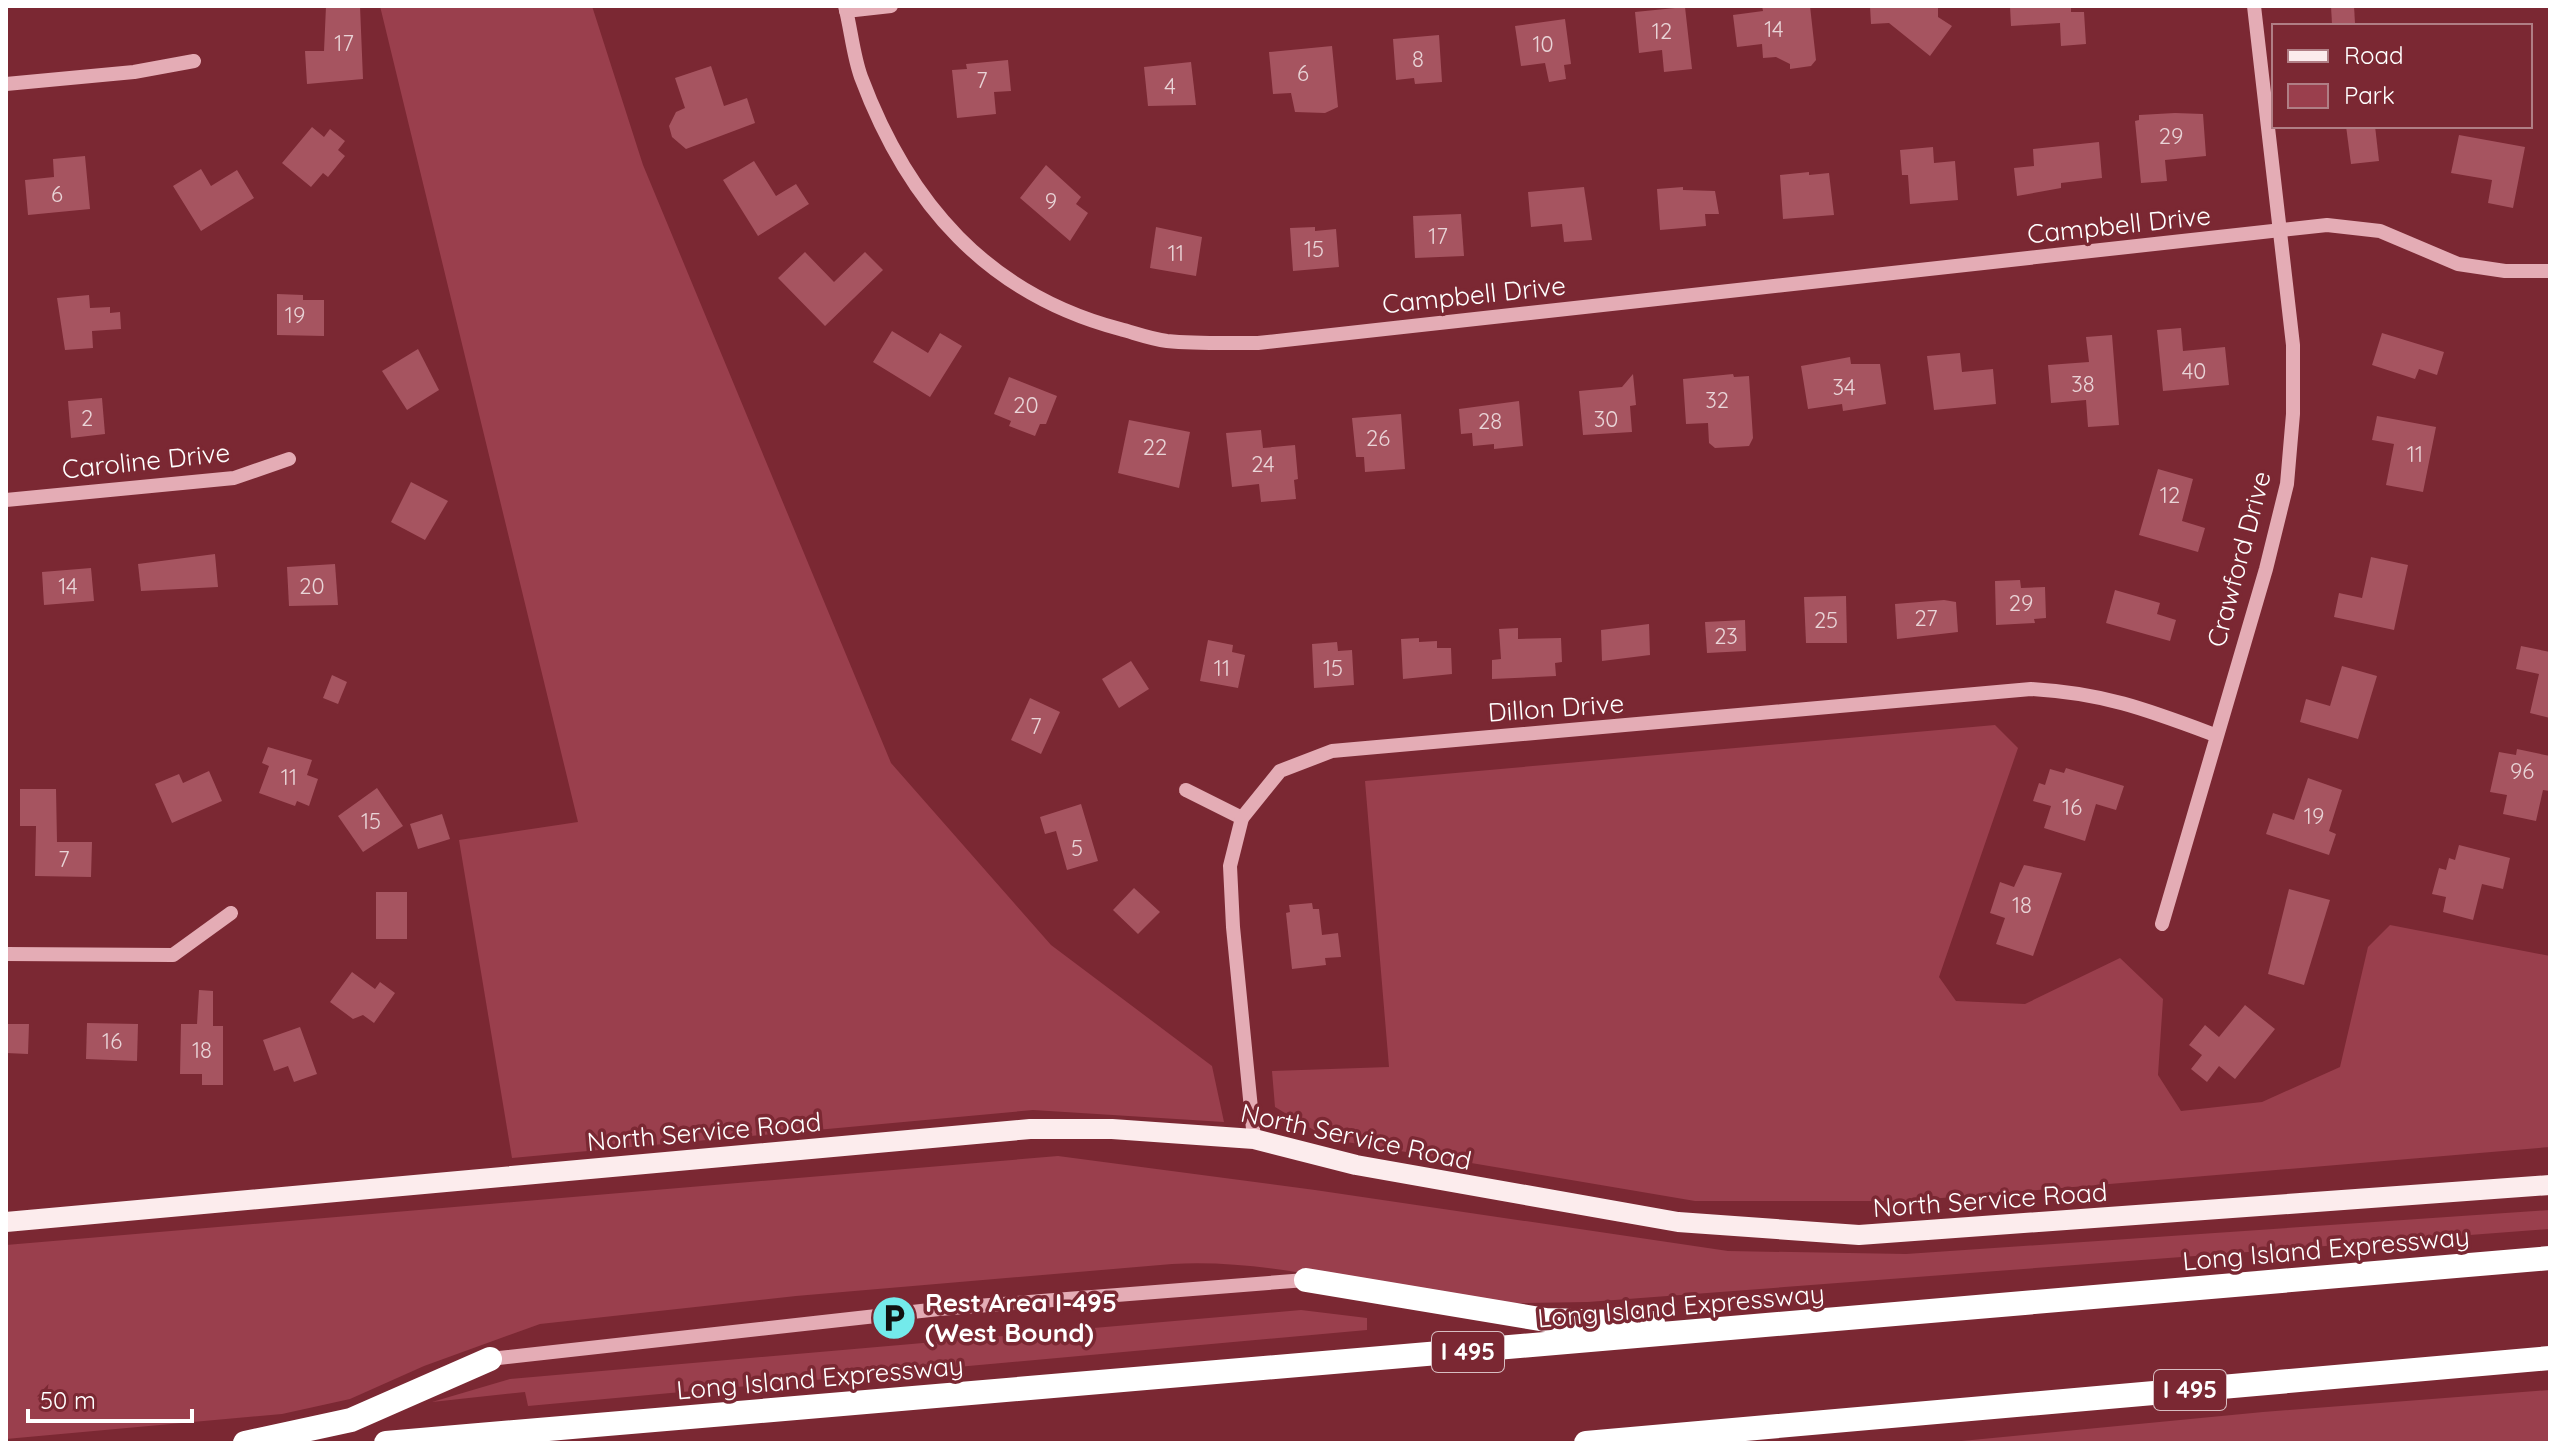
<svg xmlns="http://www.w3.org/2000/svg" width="2556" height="1449" font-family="Quicksand,sans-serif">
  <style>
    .green { fill: #9a3f4d }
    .building { fill: #a65460 }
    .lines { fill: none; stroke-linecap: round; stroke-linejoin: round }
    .minor { stroke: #e4acb5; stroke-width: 14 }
    .major { stroke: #fceced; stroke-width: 20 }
    .highway { stroke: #fff; stroke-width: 24 }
    .labels { text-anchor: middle; stroke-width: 7; stroke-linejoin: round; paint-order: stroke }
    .number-label { font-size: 22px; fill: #e9d4d7 }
    .shield { fill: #7b2833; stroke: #d7bec2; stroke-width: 2 }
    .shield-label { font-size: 24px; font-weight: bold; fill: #fff }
    .street-label { font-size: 26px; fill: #fff; stroke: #7b2833 }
    .poi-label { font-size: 26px; font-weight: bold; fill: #fff; stroke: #7b2833; text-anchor: start }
  </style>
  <rect width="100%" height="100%" fill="#7b2833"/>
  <g class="green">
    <polygon points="380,6 592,6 643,165 891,763 1051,945 1212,1066 1224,1122 1033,1110 512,1158 459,840 578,822"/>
    <polygon points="1995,725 2018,748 1939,977 1956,1001 2025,1004 2120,958 2163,999 2158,1075 2181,1111 2262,1102 2340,1067 2368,947 2390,925 2550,956 2550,1147 1906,1201 1695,1201 1329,1139 1275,1107 1272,1071 1389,1067 1365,781"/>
    <path d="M1058,1156L1315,1190L1728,1251L1906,1254L2550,1210V1229L1588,1302C1555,1302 1522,1304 1489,1302C1382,1294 1280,1258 1172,1264L796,1296L540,1324L424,1366L350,1399L282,1414L6,1439V1245Z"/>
    <polygon points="1301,1310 1367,1318 1367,1330 528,1406 525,1392 432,1402 510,1379"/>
    <polygon points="2550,1390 2550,1443 1941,1443 2263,1412"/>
  </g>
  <g class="building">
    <polygon points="326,6 360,6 363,79 307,84 305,51 324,51"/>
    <polygon points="1762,6 1810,6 1816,60 1811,66 1790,69 1790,64 1776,57 1763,58 1762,44 1737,47 1733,15 1763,11"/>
    <polygon points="1870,6 1938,6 1938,17 1952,26 1930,56 1889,23 1871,24"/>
    <polygon points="2010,6 2071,6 2071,12 2084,12 2086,44 2061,46 2060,23 2011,26"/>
    <polygon points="2331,6 2354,6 2355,23 2332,24"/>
    <polygon points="1685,7 1692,69 1664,72 1662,50 1639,53 1635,12"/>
    <polygon points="1565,19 1571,64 1564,65 1566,79 1549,82 1545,63 1521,66 1515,26"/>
    <polygon points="1439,35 1442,82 1415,84 1414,78 1396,80 1393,39"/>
    <polygon points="1332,46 1338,107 1325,113 1295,112 1291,93 1273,94 1269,52"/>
    <polygon points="1008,60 1011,91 994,92 996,114 957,118 952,70 967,69 966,64"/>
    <polygon points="1191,62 1196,105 1148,106 1144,67"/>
    <polygon points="711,66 724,106 747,98 755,123 686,149 672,137 669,126 676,112 685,108 675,78"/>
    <polygon points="2175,113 2203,114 2206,156 2165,160 2167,181 2141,183 2135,121 2139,120 2139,115"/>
    <polygon points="2346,126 2375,126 2379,161 2351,164"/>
    <polygon points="312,127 324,137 330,129 345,141 338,150 345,156 328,177 323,173 311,187 282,163"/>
    <polygon points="2459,135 2525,147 2513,208 2488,203 2492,180 2451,173"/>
    <polygon points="2099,142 2102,178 2061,183 2061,188 2017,196 2014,168 2034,166 2033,149"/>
    <polygon points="1933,147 1934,163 1955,161 1958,200 1910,204 1908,175 1902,175 1900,150"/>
    <polygon points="85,156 90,209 28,215 25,180 54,177 53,159"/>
    <polygon points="754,161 776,196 796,184 809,204 758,236 723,180"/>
    <polygon points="1046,165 1081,197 1076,204 1088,213 1070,241 1020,198"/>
    <polygon points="201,169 211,186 237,170 254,198 201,231 173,186"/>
    <polygon points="1809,172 1809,175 1829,173 1834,215 1783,219 1780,175"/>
    <polygon points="1584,187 1592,240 1564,242 1562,224 1531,227 1528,192"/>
    <polygon points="1683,187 1683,190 1715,191 1719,214 1705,214 1706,226 1660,230 1657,189"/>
    <polygon points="1461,214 1464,256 1415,258 1413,216"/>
    <polygon points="1156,227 1202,237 1196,276 1150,268"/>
    <polygon points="1315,227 1315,231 1336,229 1339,267 1293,271 1290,228"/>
    <polygon points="805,252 834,282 865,252 883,270 825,326 778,278"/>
    <polygon points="277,294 303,295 303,300 324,300 324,336 277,335"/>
    <polygon points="89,295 90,308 110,307 110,313 120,312 121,329 92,331 93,348 65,350 57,298"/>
    <polygon points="2181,328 2183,351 2225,347 2229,385 2163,391 2157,330"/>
    <polygon points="892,331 928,353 940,333 962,346 930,397 873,362"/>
    <polygon points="2382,333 2444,352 2437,375 2419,369 2415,379 2372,365"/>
    <polygon points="2112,335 2119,425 2088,427 2086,400 2051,403 2048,365 2089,362 2086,337"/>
    <polygon points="418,349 439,390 407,410 382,371"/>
    <polygon points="1960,353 1962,372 1993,369 1996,404 1934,410 1927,356"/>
    <polygon points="1850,357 1851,364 1880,364 1886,404 1843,411 1842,404 1808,409 1801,366"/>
    <polygon points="1633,374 1636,405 1630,406 1632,432 1583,435 1579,391 1622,387"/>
    <polygon points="1733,374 1734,377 1749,376 1753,438 1749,446 1715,448 1709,443 1708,423 1686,424 1683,379"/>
    <polygon points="1009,377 1057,396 1046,424 1040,424 1035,436 1009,426 1011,421 994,414"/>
    <polygon points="102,398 105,434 71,438 68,401"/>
    <polygon points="1519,401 1523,446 1494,449 1494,444 1473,446 1472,433 1461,434 1459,409"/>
    <polygon points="1401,414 1405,469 1365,472 1364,457 1356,457 1352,418"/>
    <polygon points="2377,416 2436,427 2423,492 2386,485 2394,444 2372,440"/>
    <polygon points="1129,420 1190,432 1179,488 1118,473"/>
    <polygon points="1261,430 1263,448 1295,445 1298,479 1294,480 1296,499 1261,502 1259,484 1232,487 1226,433"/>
    <polygon points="2158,469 2193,479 2182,521 2205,528 2198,552 2139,535"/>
    <polygon points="411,482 448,501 425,540 391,522"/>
    <polygon points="215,554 218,587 141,591 138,564"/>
    <polygon points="2371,557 2408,565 2394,630 2334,617 2339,593 2362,598"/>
    <polygon points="335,564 338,605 289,606 287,567"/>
    <polygon points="91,568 94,601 44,605 42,572"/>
    <polygon points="2020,580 2021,588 2045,587 2046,618 2034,619 2035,623 1996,625 1995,581"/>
    <polygon points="2115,590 2160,603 2157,614 2176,620 2170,641 2106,623"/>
    <polygon points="1846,596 1847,643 1806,643 1804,597"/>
    <polygon points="1944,600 1956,602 1958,632 1897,639 1895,604"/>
    <polygon points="1745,620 1746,651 1707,653 1705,622"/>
    <polygon points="1649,624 1650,655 1602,661 1601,630"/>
    <polygon points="1518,628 1518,639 1561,638 1562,662 1555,663 1556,676 1492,679 1492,660 1501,659 1499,629"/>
    <polygon points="1419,638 1419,642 1437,641 1437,648 1451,648 1452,674 1403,679 1401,639"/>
    <polygon points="1208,640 1233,645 1232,652 1245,655 1238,688 1200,681"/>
    <polygon points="1337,642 1338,651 1352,650 1354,685 1314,688 1312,644"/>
    <polygon points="2521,646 2550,652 2550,718 2530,713 2539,674 2516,669"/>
    <polygon points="1131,661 1149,689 1119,708 1102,679"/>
    <polygon points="2342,666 2377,676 2358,739 2300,722 2306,699 2330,706"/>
    <polygon points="332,675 347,682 338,704 323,698"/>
    <polygon points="1030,698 1060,712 1041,754 1011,740"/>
    <polygon points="268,747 312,760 307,775 318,779 309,806 297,801 295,806 259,793 269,766 262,763"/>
    <polygon points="2517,749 2550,756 2550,791 2543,790 2536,821 2503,814 2507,795 2490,792 2499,752 2516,755"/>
    <polygon points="2066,768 2124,786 2116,810 2096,804 2085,841 2044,828 2051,806 2033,801 2039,783 2045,785 2050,769 2064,773"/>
    <polygon points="209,771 222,801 172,823 155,784 179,774 183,783"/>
    <polygon points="2308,778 2342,790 2329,831 2336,834 2329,855 2266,834 2273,813 2294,820"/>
    <polygon points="377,788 403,826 363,852 338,816"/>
    <polygon points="20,789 56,789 57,842 92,842 91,877 35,876 36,826 20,826"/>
    <polygon points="1081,804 1098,861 1067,870 1056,831 1045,834 1040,817"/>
    <polygon points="442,814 450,839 418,849 410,824"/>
    <polygon points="2459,845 2510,858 2503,889 2482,884 2473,920 2443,912 2446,897 2432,894 2439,868 2446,870 2449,858 2455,860"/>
    <polygon points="2024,865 2062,873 2033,956 1996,944 2005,918 1990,913 2000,882 2014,887"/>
    <polygon points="1134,888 1160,912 1138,934 1113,910"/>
    <polygon points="2289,889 2330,900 2304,985 2268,974"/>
    <rect x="376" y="892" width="31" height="47"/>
    <polygon points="1312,903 1313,909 1319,909 1322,935 1338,933 1341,957 1325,958 1326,965 1292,969 1286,913 1290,912 1289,905"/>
    <polygon points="352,972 375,989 380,982 395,993 374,1023 363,1015 353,1019 330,1002"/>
    <polygon points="199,990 213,991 213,1026 223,1026 223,1085 202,1085 202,1074 180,1074 181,1024 197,1024"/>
    <polygon points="2245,1005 2275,1029 2235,1079 2219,1066 2207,1082 2191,1069 2202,1055 2189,1045 2205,1025 2219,1037"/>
    <polygon points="87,1023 138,1024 137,1061 86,1059"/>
    <polygon points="6,1024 29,1024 28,1054 6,1053"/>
    <polygon points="300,1027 317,1074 294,1082 288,1066 274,1071 263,1040"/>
  </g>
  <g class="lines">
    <g class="minor">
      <path d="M845,6C851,29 853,55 861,77C908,203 987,294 1120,329C1135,333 1151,339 1167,341C1197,344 1228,343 1258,343L2327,225L2380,231L2458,264L2505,271H2550"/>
      <polyline points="846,11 891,6"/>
      <polyline points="6,84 134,72 194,61"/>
      <polyline points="6,500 234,478 289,459"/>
      <polyline points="1186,790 1242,818"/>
      <polyline points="2162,924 2266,569 2287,484 2293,414 2293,345 2254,6"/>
      <polyline points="6,954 173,955 231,913"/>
      <path d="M1254,1139L1233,927L1230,866L1242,818L1280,771L1332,751L2031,689C2104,693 2148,710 2215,735"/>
      <polyline points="490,1359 939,1309 1306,1280"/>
    </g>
    <polyline class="major" points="6,1222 1030,1129 1112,1129 1254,1139 1356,1165 1678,1222 1859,1235 2550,1185"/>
    <g class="highway">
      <polyline points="1306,1280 1546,1320 1653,1323"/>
      <polyline points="245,1443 351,1420 490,1359"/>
      <polyline points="386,1443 2550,1258"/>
      <polyline points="1586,1443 2550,1358"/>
    </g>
  </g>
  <defs>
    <g id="parking-disc" transform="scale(2.3)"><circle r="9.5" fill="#73eaeb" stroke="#7b2833"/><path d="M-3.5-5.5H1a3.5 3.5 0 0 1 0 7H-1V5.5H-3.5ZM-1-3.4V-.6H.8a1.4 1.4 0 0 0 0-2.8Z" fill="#111"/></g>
  </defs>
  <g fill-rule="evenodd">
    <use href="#parking-disc" x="894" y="1318"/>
  </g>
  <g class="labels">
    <g class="number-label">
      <text x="1774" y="37">14</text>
      <text x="1662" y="39">12</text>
      <text x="344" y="51">17</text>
      <text x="1543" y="52">10</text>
      <text x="1418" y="67">8</text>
      <text x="1303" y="81">6</text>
      <text x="982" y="88">7</text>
      <text x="1170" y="94">4</text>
      <text x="2171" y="144">29</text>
      <text x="57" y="202">6</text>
      <text x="1051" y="209">9</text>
      <text x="1438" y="244">17</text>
      <text x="1314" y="257">15</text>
      <text x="1176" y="261">11</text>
      <text x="295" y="323">19</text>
      <text x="2194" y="379">40</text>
      <text x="2083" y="392">38</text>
      <text x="1844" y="395">34</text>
      <text x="1717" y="408">32</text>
      <text x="1026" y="413">20</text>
      <text x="87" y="426">2</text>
      <text x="1606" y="427">30</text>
      <text x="1490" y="429">28</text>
      <text x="1378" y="446">26</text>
      <text x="1155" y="455">22</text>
      <text x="2415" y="462">11</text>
      <text x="1263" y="472">24</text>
      <text x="2170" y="503">12</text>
      <text x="68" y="594">14</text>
      <text x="312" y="594">20</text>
      <text x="2021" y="611">29</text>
      <text x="1926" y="626">27</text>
      <text x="1826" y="628">25</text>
      <text x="1726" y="644">23</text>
      <text x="1222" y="676">11</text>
      <text x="1333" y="676">15</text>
      <text x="1036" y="734">7</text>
      <text x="2522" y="779">96</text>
      <text x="289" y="785">11</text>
      <text x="2072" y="815">16</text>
      <text x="2314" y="824">19</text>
      <text x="371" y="829">15</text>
      <text x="1077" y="856">5</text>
      <text x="64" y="867">7</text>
      <text x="2022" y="913">18</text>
      <text x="112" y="1049">16</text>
      <text x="202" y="1058">18</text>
    </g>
    <g class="shield">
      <rect x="1432" y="1332" width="72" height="40" rx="6"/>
      <rect x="2154" y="1370" width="72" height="40" rx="6"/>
    </g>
    <g class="shield-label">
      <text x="1468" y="1360">I 495</text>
      <text x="2190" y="1398">I 495</text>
    </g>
    <g class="street-label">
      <text transform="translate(2119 225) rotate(-6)" y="9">Campbell Drive</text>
      <text transform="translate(1474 295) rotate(-6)" y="9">Campbell Drive</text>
      <text transform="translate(146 461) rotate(-6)" y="9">Caroline Drive</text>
      <text transform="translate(2239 559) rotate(-75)" y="9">Crawford Drive</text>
      <text transform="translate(1556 708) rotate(-4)" y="9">Dillon Drive</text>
      <text transform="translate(704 1132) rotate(-5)" y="9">North Service Road</text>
      <text transform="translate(1356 1137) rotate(12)" y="9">North Service Road</text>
      <text transform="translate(1990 1200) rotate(-4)" y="9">North Service Road</text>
      <text transform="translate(2326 1249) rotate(-5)" y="9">Long Island Expressway</text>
      <text transform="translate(1681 1306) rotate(-5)" y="9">Long Island Expressway</text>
      <text transform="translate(820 1378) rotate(-5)" y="9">Long Island Expressway</text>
    </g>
    <g class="poi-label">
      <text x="925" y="1312">Rest Area I-495<tspan x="925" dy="30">(West Bound)</tspan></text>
    </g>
  </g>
  <rect width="2556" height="1449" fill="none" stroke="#ffffff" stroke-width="16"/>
  <rect x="2272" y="24" width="260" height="104" fill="#7b2833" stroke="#b07e85" stroke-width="2"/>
  <rect x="2288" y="50" width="40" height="12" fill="#fceced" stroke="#b07e85" stroke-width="2"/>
  <text x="2344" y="64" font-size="24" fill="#ffffff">Road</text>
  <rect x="2288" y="84" width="40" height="24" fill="#9a3f4d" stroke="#b07e85" stroke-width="2"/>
  <text x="2344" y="104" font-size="24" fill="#ffffff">Park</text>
  <path d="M28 1409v12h164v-12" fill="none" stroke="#ffffff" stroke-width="4"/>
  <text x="40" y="1409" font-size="24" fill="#ffffff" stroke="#7b2833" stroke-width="6" paint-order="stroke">50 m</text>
</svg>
